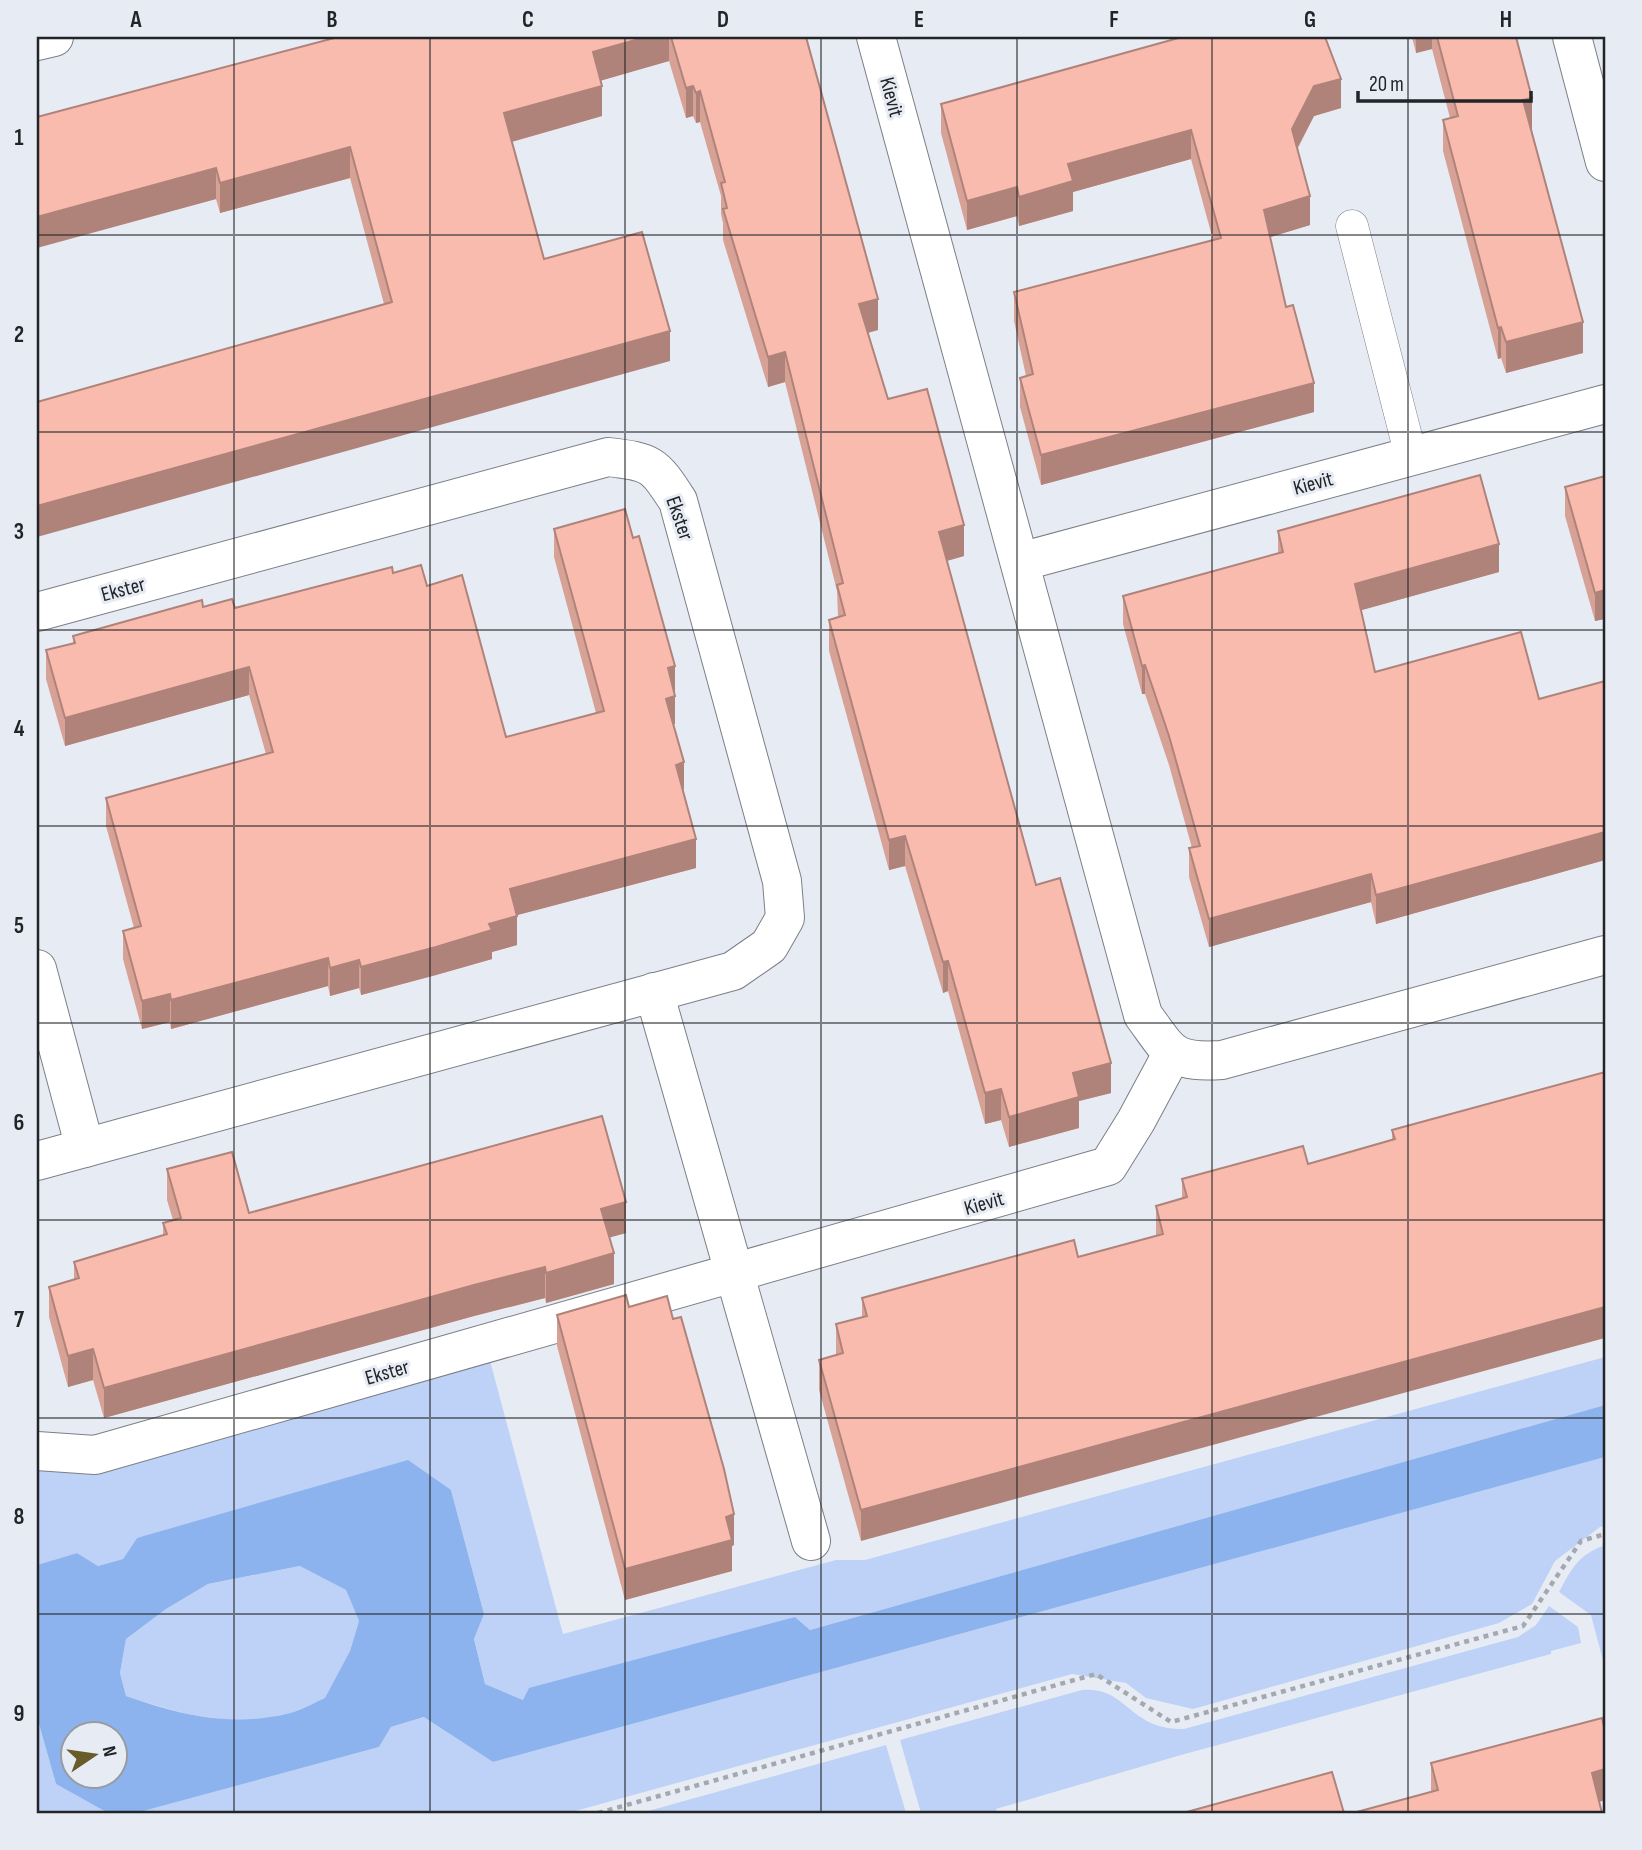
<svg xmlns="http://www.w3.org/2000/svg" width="1642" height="1850" font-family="'Sofia Sans Condensed',sans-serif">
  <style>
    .green { fill: #bed1f6 }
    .water { fill: #8cb3ed; fill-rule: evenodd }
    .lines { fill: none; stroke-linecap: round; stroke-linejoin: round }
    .lane-casing { stroke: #7b7f86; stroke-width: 33 }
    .street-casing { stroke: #7b7f86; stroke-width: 40 }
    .path { stroke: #a4a8af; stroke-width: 4.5; stroke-dasharray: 5 5; stroke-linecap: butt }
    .lane { stroke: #fff; stroke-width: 32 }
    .street { stroke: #fff; stroke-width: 38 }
    .wall { fill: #d7a196 }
    .shaded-wall { fill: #af837a }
    .building { fill: #fabbaf; stroke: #af837a; stroke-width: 2 }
    .grid { fill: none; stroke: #222427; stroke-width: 2; stroke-opacity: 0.55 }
    .labels { text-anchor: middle; stroke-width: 6; stroke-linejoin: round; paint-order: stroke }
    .street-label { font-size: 21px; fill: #222427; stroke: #e7ecf4 }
    .neatline { fill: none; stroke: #222427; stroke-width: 2.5 }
    .grid-label { font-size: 23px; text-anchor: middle; font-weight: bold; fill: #222427 }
  </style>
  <rect width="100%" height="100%" fill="#e7ecf4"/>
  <g class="green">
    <polygon points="489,1357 563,1634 836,1560 865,1560 1605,1357 1605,1405 810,1630 795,1617 523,1700 485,1684 474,1639 484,1614 451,1490 137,1538 123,1559 98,1566 77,1553 37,1565 37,1465"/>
    <polygon points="1605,1457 1605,1526 1600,1527 1555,1561 1532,1604 1499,1623 1193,1709 1146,1698 1126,1683 1072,1674 568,1813 136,1813 379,1747 391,1727 425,1717 493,1762"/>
    <path d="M1605,1545V1668L1591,1615L1559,1592C1572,1568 1578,1555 1605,1545Z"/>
    <path d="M301,1566L346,1590L359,1621L350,1651L325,1699C314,1703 302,1710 290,1713C231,1729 181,1714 126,1696L120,1673L126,1639L166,1609L208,1584Z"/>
    <path d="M1549,1606L1578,1627L1581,1643L1551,1651V1654L1181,1755L996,1809L997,1813H921L900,1740L1082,1690C1116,1687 1124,1710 1151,1723C1162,1728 1173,1729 1184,1729L1518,1637L1536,1625Z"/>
    <polygon points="37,1717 56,1784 108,1813 37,1813"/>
    <polygon points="886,1745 906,1813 641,1813"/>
  </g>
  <path class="water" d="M1605,1405V1457L493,1762L424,1717L391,1727L379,1747L136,1813H108L56,1784L37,1717V1565L77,1553L98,1566L123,1559L137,1538L408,1460L451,1490L484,1614L474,1639L485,1684L523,1700L529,1688L795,1617L810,1630ZM300,1566L346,1590L359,1621L350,1651L325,1698C314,1703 302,1710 290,1713C232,1728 180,1715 126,1696L120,1673L126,1639L166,1609L208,1584ZM74,1734H116V1776H74Z"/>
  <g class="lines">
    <g class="lane-casing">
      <polyline id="lane" points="1352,226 1411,456"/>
    </g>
    <g class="street-casing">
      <g id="street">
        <path d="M876,37L1143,1015C1171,1053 1171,1063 1222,1060L1605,955"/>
        <polyline points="1572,37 1605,162"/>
        <polyline points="37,41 54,37"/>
        <polyline points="1020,562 1605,404"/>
        <path d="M37,612L608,457C652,462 654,464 678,501L782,881L785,918L769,946L733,971L37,1161"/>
        <polyline points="37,969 85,1148"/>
        <polyline points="654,992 811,1541"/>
        <polyline points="37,1451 95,1455 1108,1166 1136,1121 1172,1054"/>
      </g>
    </g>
    <polyline class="path" points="598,1813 1096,1674 1171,1722 1523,1626 1581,1541 1605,1534"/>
    <use href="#lane" class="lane"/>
    <use href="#street" class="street"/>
  </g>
  <g class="wall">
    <polygon points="338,37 806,37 878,330 868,333 888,399 964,556 947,561 1036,885 1111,1093 1079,1101 1079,1128 1009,1147 1001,1120 985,1124 948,991 943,993 905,866 889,870 829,651 829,620 838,617 837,591 785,382 768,387 723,240 723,223 721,214 721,196 700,122 696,123 693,116 686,118 669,61 601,80 602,116 512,142 544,259 670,361 384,304 350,178 220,213 216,199 37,247"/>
    <polygon points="1412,37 1516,37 1532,129 1531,129 1583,353 1506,373 1501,358 1498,359 1443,151 1443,120 1450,118 1432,49 1416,53"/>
    <polygon points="941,104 1341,108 1314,116 1298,148 1310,225 1270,237 1286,307 1314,412 1041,485 1020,407 1020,378 1026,376 1014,321 1014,292 1213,240 1191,159 1073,192 1073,211 1019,226 1017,216 967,230 941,133"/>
    <polygon points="1605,476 1605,619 1595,621 1565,516 1565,487"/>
    <polygon points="554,529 675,694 675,724 673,725 696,868 517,915 517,945 492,952 492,959 436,975 361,995 359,988 330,996 328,986 171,1029 170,1022 142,1029 123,959 123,931 134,928 106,826 106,798 266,754 249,695 65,746 46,679 46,650 73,643 73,636 203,607 235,608 393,573 427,586 506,737 596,713 554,557"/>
    <polygon points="1278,531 1499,572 1361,610 1375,672 1539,699 1605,681 1605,860 1376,924 1371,902 1209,947 1189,877 1189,848 1192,848 1169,765 1145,694 1142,694 1123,624 1123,596 1278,554"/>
    <polygon points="1605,1072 861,1541 819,1390 819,1360 836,1355 836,1324 862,1317 862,1298 1078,1257 1156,1236 1156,1206 1182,1198 1182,1179 1308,1164 1392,1140 1392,1130"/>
    <polygon points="167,1169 249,1213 626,1233 609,1237 614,1284 546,1303 545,1298 474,1316 104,1418 93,1380 68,1387 49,1317 49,1287 74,1279 74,1262 163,1236 163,1223 173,1220 167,1200"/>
    <polygon points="629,1307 734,1545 732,1546 732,1571 625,1600 557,1346 557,1315"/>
    <polygon points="1605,1731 1605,1800 1599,1802 1431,1792 1431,1763"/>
  </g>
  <g class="shaded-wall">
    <polygon points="646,37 669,37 669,61 593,83 593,52"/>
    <polygon points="1416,37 1432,37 1432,49 1416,53"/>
    <polygon points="1341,79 1341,108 1314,116 1292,158 1292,129 1314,86"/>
    <polygon points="602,86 602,116 504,144 504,113"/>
    <polygon points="693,86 693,116 686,118 686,88"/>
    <polygon points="700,91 700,122 696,123 696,93"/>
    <polygon points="1532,98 1532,129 1523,131 1523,100"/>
    <polygon points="1191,130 1191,159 1073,192 1073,211 1019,226 1019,197 1068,164"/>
    <polygon points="350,147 350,178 220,213 220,183"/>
    <polygon points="216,168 216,199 37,248 37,217"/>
    <polygon points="1017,187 1017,216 967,230 967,201"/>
    <polygon points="1310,196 1310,225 1264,239 1264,210"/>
    <polygon points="878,299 878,330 859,335 859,304"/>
    <polygon points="1583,322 1583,353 1506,373 1506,342"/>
    <polygon points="1501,327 1501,358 1498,359 1498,328"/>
    <polygon points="670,331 670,361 37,537 37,506"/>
    <polygon points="785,352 785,382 768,387 768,357"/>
    <polygon points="1314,383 1314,412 1041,485 1041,455"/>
    <polygon points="964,525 964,556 939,563 939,532"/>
    <polygon points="1499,544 1499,572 1355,612 1355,584"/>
    <polygon points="1605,590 1605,619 1595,621 1595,593"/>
    <polygon points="1145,665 1145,694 1142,694 1142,666"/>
    <polygon points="675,666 675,694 668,668"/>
    <polygon points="249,667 249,695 65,746 65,718"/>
    <polygon points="675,696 675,724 666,727 666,699"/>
    <polygon points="684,762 684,791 676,765"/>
    <polygon points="1605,832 1605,860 1376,924 1376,895"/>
    <polygon points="905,836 905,866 889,870 889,840"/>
    <polygon points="696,839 696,868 510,917 510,889"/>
    <polygon points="1371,874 1371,902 1209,947 1209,919"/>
    <polygon points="517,916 517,945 492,952 492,959 436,975 361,995 361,967 489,924"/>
    <polygon points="328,958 328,986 171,1029 171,1000"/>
    <polygon points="359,960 359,988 330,996 330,968"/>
    <polygon points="948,961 948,991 943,993 943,962"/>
    <polygon points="170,994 170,1022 142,1029 142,1001"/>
    <polygon points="1111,1063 1111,1093 1079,1101 1079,1128 1009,1147 1009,1117 1073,1073"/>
    <polygon points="1001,1089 1001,1120 985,1124 985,1093"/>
    <polygon points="626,1202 626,1233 601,1240 601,1209"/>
    <polygon points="614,1253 614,1284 546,1303 546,1273"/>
    <polygon points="545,1267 545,1298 474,1316 104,1418 104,1388 474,1285"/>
    <polygon points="1605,1307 1605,1338 861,1541 861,1510"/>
    <polygon points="93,1349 93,1380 68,1387 68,1356"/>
    <polygon points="734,1514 734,1545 732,1546 732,1571 625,1600 625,1569 726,1517"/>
    <polygon points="1605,1769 1605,1800 1592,1804 1592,1773"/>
  </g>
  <g class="building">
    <polygon points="338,37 646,37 593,52 602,86 504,113 544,259 642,232 670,331 37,506 37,402 392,302 350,147 220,183 216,168 37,217 37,117"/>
    <polygon points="671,37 806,37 878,299 859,304 888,399 927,389 964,525 939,532 1036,885 1060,878 1111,1063 1073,1073 1079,1097 1009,1117 1001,1089 985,1093 948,961 943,962 905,836 889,840 829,620 845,615 837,585 843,583 785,352 768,357 723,209 727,208 721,183 725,182 700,91 696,93 693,86 686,88"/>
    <polygon points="1182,37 1325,37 1341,79 1314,86 1292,129 1310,196 1264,210 1286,307 1293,305 1314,383 1041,455 1020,378 1033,374 1014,292 1221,238 1191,130 1068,164 1073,181 1019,197 1017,187 967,201 941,104"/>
    <polygon points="1437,37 1516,37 1532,98 1523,100 1583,322 1506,342 1501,327 1498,328 1443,120 1458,116"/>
    <polygon points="1480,475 1499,544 1355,584 1375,672 1521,632 1539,699 1605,681 1605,832 1376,895 1371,874 1209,919 1189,848 1200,846 1169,736 1145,665 1142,666 1123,596 1283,552 1278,531"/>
    <polygon points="1605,476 1605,590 1595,593 1565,487"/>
    <polygon points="625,509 633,538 639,536 675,666 668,668 675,696 666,699 684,762 676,765 696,839 510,889 517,916 489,924 492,930 436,947 361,967 359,960 330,968 328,958 171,1000 170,994 142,1001 123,931 141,926 106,798 273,752 249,667 65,718 46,650 75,643 73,636 202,600 203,607 232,599 235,608 392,567 393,573 421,565 427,586 462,575 506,737 604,711 554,529"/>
    <polygon points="1605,1072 1605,1307 861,1510 819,1360 843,1353 836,1324 867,1316 862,1298 1074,1240 1078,1257 1163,1234 1156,1206 1187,1197 1182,1179 1303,1146 1308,1164 1395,1139 1392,1130"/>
    <polygon points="602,1116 626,1202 601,1209 614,1253 546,1273 545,1267 474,1285 104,1388 93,1349 68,1356 49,1287 79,1278 74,1262 167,1234 163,1223 181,1218 167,1169 232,1152 249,1213"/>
    <polygon points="626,1295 629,1307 667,1296 673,1319 681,1317 724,1469 734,1514 726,1517 732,1540 625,1569 557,1315"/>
    <polygon points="1602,1718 1605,1731 1605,1769 1592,1773 1602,1813 1353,1813 1438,1790 1431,1763"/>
    <polygon points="1332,1772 1344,1813 1183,1813"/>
  </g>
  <path class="grid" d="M234,37V1813M430,37V1813M625,37V1813M821,37V1813M1017,37V1813M1212,37V1813M1408,37V1813M37,235H1605M37,432H1605M37,630H1605M37,826H1605M37,1023H1605M37,1220H1605M37,1418H1605M37,1614H1605"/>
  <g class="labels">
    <g class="street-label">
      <text transform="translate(892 97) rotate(75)" y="7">Kievit</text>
      <text transform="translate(1313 483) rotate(-15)" y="7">Kievit</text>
      <text transform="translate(680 518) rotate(71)" y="7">Ekster</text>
      <text transform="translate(123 589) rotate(-15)" y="7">Ekster</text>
      <text transform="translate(984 1203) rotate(-16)" y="7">Kievit</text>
      <text transform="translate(387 1372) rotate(-16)" y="7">Ekster</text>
    </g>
  </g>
  <rect width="1642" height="1850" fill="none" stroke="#e7ecf4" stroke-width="77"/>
  <g transform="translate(94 1755) rotate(77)"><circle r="33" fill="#e7ecf4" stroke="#989ca2" stroke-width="2"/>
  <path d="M0-5L12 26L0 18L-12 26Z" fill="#695c29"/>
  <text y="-10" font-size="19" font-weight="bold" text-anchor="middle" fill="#222427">N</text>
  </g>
  <path d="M1358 91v10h173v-10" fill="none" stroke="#222427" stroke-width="3.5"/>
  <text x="1369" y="91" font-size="21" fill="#222427" stroke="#e7ecf4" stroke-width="5" paint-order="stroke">20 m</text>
  <rect x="38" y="38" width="1566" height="1774" class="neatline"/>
  <g class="grid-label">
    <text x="136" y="27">A</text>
    <text x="332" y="27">B</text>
    <text x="528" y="27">C</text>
    <text x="723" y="27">D</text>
    <text x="919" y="27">E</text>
    <text x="1114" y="27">F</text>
    <text x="1310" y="27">G</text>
    <text x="1506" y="27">H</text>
    <text x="19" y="145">1</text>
    <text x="19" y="342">2</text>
    <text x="19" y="539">3</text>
    <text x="19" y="736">4</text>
    <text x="19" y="933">5</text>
    <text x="19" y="1130">6</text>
    <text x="19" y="1327">7</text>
    <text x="19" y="1524">8</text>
    <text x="19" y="1721">9</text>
  </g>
</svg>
